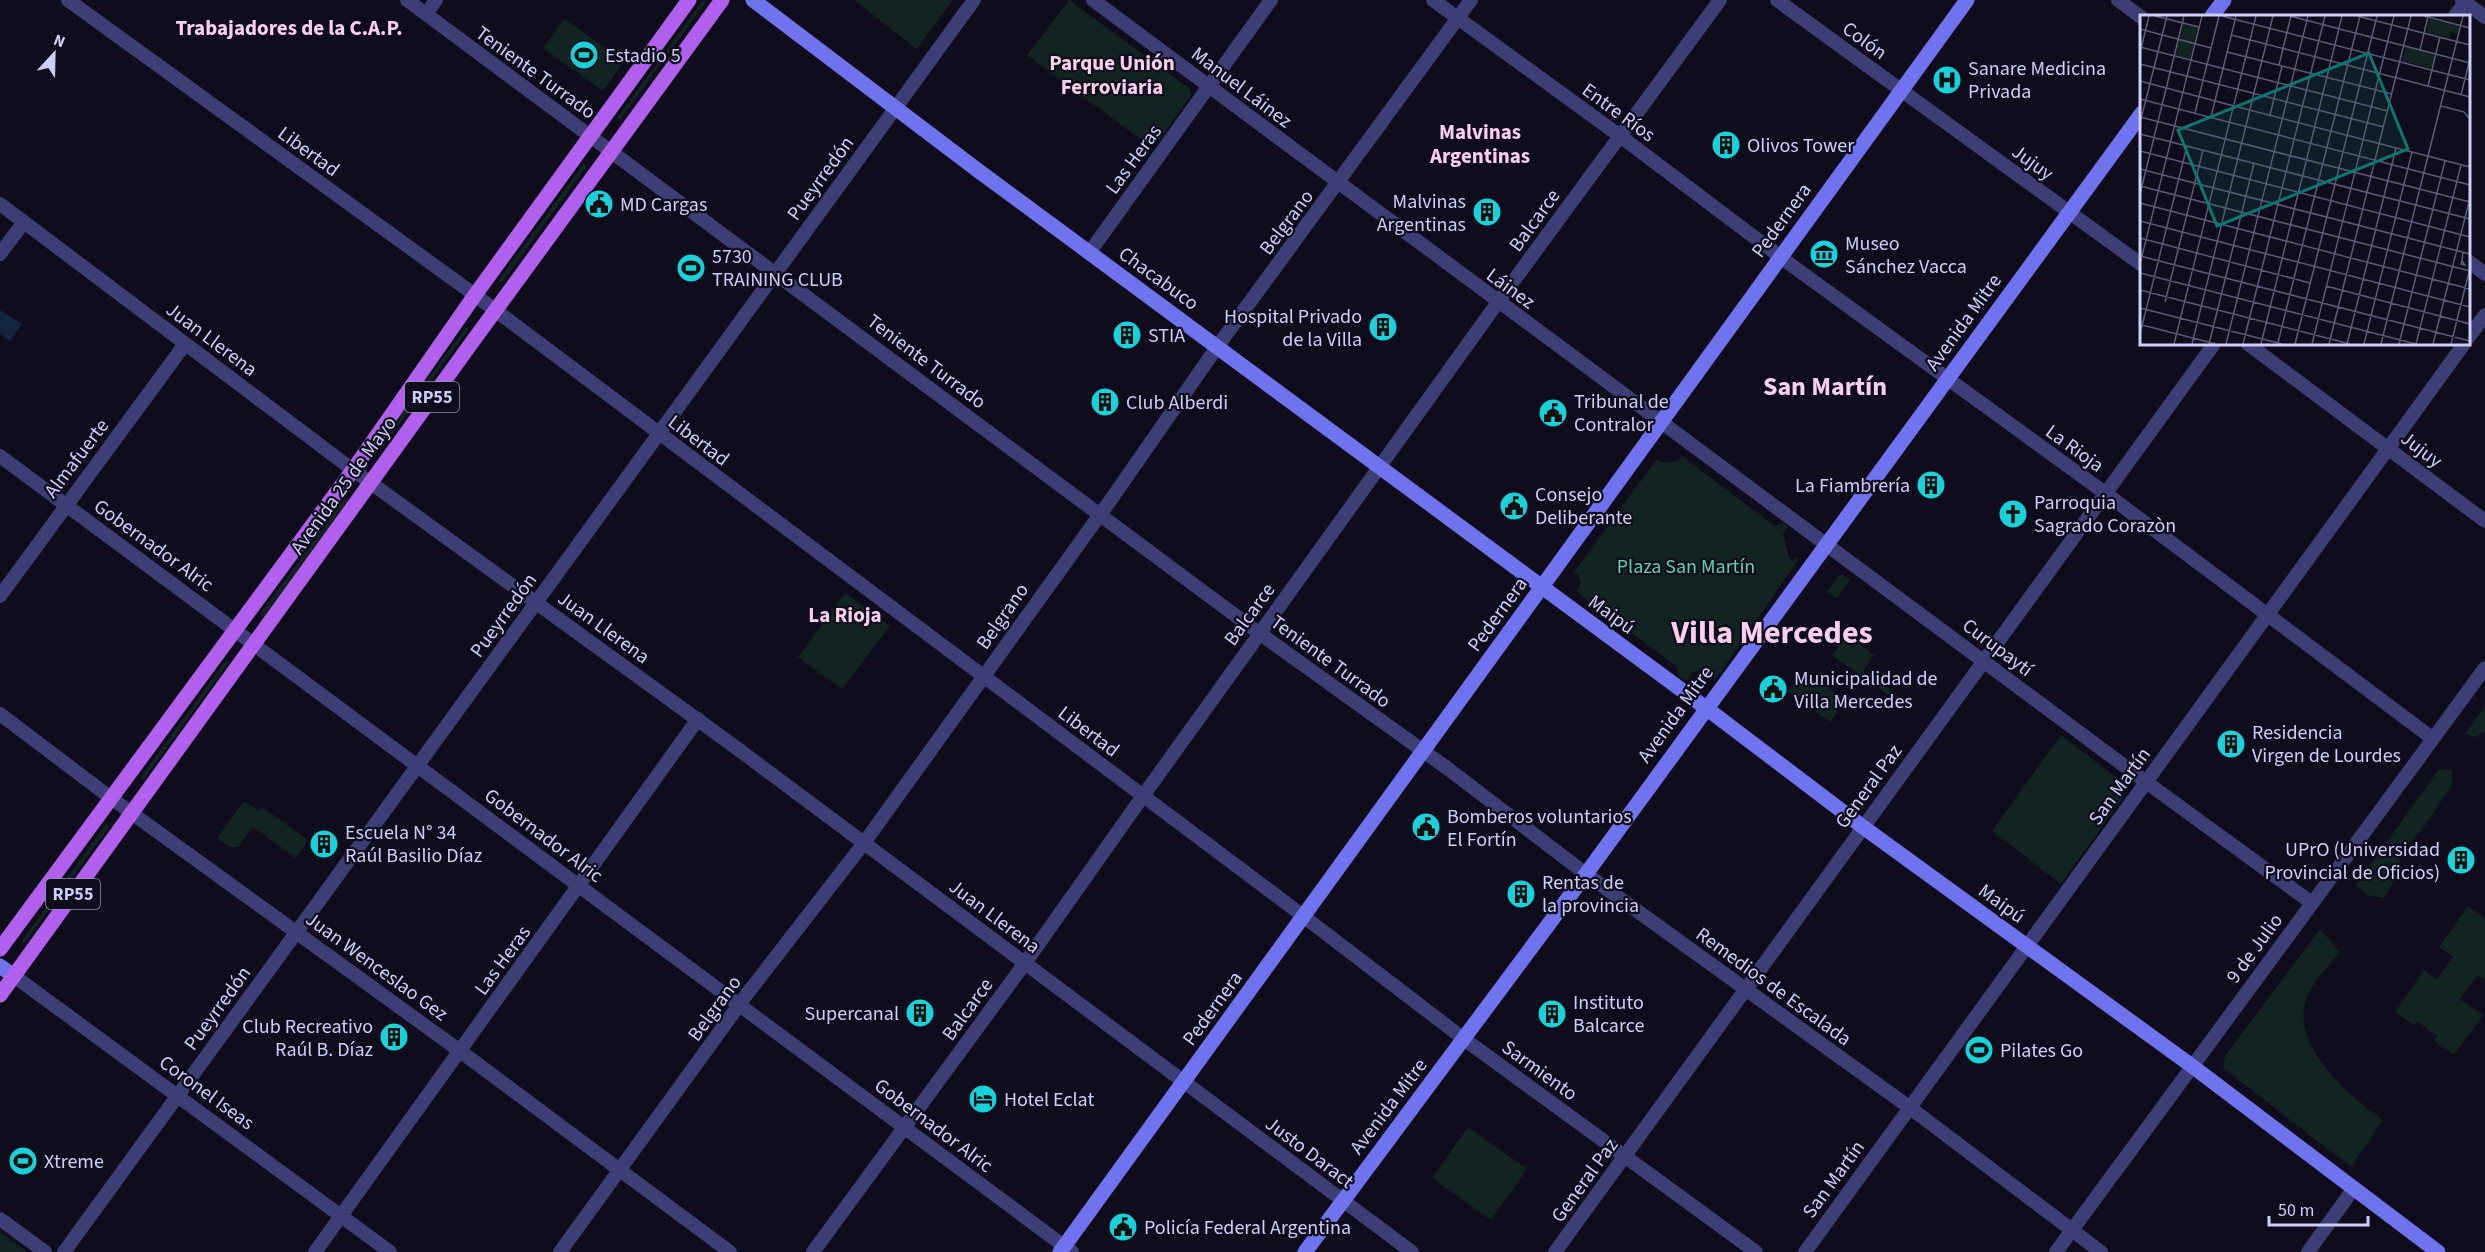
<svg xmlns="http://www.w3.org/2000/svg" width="2485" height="1252" font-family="'Source Sans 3',sans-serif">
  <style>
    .green { fill: #112422 }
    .water { fill: #12273f }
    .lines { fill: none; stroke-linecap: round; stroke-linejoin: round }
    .street { stroke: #3d3e75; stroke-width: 14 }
    .secondary { stroke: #6f73ee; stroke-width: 15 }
    .primary { stroke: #b060ed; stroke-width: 15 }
    .labels { text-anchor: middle; stroke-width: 4.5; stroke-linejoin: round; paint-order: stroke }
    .shield { fill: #0f0d1b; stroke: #9593b6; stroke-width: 1.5 }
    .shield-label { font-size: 18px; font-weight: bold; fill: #cfcdf9 }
    .street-label { font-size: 20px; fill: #cfcdf9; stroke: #0f0d1b }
    .poi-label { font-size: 20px; fill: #cfcdf9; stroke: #0f0d1b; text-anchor: start }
    .park-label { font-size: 20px; fill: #62d0ae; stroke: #0f0d1b }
    .neighbourhood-label { font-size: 21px; font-weight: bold; fill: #f9cfec; stroke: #0f0d1b }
    .district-label { font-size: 26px; font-weight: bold; fill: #f9cfec; stroke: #0f0d1b }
    .town-label { font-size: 32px; font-weight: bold; fill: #f9cfec; stroke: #0f0d1b }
    .inset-road { fill: none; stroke: #5c5a74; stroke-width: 1.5 }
    .view { fill: #0f766e; fill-opacity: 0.15; stroke: #0f766e; stroke-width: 3 }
    .inset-edge { fill: none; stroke: #cfcdf9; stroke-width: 3 }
  </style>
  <rect width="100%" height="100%" fill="#0f0d1b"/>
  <g class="green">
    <polygon points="703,0 706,2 620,120 617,118"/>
    <polygon points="854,0 953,0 917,49"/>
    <polygon points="1069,0 1190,89 1191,96 1158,142 1147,144 1027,55"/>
    <polygon points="564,19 624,61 603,91 543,48"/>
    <polygon points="584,163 587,166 502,283 498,281"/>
    <polygon points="466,327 469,329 383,447 380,444"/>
    <polygon points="1682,456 1775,526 1784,523 1788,527 1783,534 1789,558 1793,561 1796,557 1799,559 1715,680 1706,673 1708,669 1692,672 1686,681 1679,676 1677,667 1576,591 1581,583 1579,576 1574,572 1657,459 1663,463 1678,461"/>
    <polygon points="346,497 349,499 263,617 260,614"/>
    <polygon points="1843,575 1850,580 1837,599 1827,592 1838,576"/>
    <polygon points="845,593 890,626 842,689 798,657"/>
    <polygon points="1836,627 1874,655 1863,671 1891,691 1888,695 1832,655 1839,647 1827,639"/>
    <polygon points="226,660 229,663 143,780 140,778"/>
    <polygon points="1803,670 1846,700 1830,722 1788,691"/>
    <polygon points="2485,707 2485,731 2476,737 2465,734"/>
    <polygon points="2061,735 2122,782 2124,796 2061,884 1992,831"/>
    <polygon points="2439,769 2452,770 2452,784 2424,827 2403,850 2396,878 2384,898 2367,895 2356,885"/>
    <polygon points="244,801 259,811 262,807 308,840 296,858 253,827 238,847 229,847 217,838"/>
    <polygon points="106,824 110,826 24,944 21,942"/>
    <polygon points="2468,906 2485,918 2485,980 2477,975 2460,999 2483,1015 2454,1055 2434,1041 2437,1036 2417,1021 2414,1025 2395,1012 2424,970 2437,979 2453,957 2439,947"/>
    <path d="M2320,929L2340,952C2329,966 2314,980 2307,997C2288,1045 2350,1096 2383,1120L2351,1167L2223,1068L2225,1056Z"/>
    <polygon points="1468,1127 1527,1169 1491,1220 1432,1178"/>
    <polygon points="0,1232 27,1252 0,1252"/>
  </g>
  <polygon class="water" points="0,310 22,324 10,341 0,334"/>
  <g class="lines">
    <g class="street">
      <polyline points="68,0 475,295 1286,903 1464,1039 1756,1252"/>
      <polyline points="407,0 1259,633 1447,768 1586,874 1909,1107 2101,1252"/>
      <polyline points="1093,0 2146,782 2312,903"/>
      <polyline points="1433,0 1620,136 1794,267 2105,493 2432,738"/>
      <polyline points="1777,0 2142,265"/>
      <polyline points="2118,0 2142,18"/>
      <polyline points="2462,0 2485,17"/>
      <polyline points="426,14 436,0"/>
      <polyline points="2455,16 2467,0"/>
      <polyline points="0,204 353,470 738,749 1412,1252"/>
      <polyline points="1089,253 1271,0"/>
      <polyline points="0,254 24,222"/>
      <polyline points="2468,261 2485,274"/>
      <polyline points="2468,338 2485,315"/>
      <polyline points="2248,344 2485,521"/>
      <polyline points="0,456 1072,1252"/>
      <polyline points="0,596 185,344"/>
      <polyline points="0,714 111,798 460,1051 730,1252"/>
      <polyline points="14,976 390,1252"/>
      <polyline points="0,1219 45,1252"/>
      <polyline points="64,1252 974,0"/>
      <polyline points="315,1252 698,719"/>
      <polyline points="560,1252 747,994 864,843 1112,498 1217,347 1471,0"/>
      <polyline points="813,1252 1025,963 1143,796 1498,302 1720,0"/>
      <polyline points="1555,1252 2214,344"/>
      <polyline points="1805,1252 2464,344"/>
      <polyline points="2056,1252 2485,668"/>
      <polyline points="2308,1252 2354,1188"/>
    </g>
    <g class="secondary">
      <polyline points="753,0 976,169 1706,708 1863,827 2192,1066 2438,1252"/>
      <polyline points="2212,16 2224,0"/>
      <polyline points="0,966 14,976"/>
      <polyline points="1060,1252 1967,0"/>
      <polyline points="1305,1252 1586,874 2142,113"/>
    </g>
    <g class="primary">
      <polyline points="0,949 353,470 475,295 689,0"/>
      <path d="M0,995C241,663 479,330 722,0"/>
    </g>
  </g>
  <defs>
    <g id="stadium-disc" transform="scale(1.5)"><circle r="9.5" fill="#19d1d9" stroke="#0f0d1b"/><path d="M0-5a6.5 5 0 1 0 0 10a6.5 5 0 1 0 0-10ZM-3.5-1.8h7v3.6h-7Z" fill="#111"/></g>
    <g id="hospital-disc" transform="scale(1.5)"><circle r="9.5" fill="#19d1d9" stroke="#0f0d1b"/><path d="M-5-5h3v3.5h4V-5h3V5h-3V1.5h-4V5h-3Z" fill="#111"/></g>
    <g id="building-disc" transform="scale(1.5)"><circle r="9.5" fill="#19d1d9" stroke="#0f0d1b"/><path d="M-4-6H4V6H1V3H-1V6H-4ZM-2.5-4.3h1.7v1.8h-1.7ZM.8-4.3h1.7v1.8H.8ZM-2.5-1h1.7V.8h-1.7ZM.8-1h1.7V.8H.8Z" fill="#111"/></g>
    <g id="civic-disc" transform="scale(1.5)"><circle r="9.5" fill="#19d1d9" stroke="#0f0d1b"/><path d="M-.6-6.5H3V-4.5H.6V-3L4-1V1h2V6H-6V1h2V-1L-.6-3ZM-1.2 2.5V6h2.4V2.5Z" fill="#111"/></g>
    <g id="museum-disc" transform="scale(1.5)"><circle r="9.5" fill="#19d1d9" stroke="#0f0d1b"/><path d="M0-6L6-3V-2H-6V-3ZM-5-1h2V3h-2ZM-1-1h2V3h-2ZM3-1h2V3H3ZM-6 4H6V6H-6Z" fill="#111"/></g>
    <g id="church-disc" transform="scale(1.5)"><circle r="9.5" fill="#19d1d9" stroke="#0f0d1b"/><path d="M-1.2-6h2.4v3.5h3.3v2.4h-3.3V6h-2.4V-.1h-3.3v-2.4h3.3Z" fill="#111"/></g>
    <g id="hotel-disc" transform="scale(1.5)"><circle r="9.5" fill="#19d1d9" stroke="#0f0d1b"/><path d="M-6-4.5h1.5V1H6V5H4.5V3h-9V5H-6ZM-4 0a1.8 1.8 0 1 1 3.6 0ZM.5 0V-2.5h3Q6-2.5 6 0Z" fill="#111"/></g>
  </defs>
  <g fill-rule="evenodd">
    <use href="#stadium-disc" x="584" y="55"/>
    <use href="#hospital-disc" x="1947" y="80"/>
    <use href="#building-disc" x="1726" y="145"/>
    <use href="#civic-disc" x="599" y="204"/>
    <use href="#building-disc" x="1487" y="212"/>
    <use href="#museum-disc" x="1824" y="254"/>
    <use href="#stadium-disc" x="691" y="268"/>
    <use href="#building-disc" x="1383" y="327"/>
    <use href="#building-disc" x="1127" y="335"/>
    <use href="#building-disc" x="1105" y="402"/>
    <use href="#civic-disc" x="1553" y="413"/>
    <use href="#building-disc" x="1931" y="485"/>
    <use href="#civic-disc" x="1514" y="506"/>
    <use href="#church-disc" x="2013" y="514"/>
    <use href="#civic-disc" x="1773" y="689"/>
    <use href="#building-disc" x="2231" y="744"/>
    <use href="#civic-disc" x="1426" y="827"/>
    <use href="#building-disc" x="324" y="844"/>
    <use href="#building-disc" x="2461" y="860"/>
    <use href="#building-disc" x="1521" y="894"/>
    <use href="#building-disc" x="920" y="1013"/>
    <use href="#building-disc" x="1552" y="1014"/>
    <use href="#building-disc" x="394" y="1037"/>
    <use href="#stadium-disc" x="1979" y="1050"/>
    <use href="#hotel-disc" x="983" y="1099"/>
    <use href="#stadium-disc" x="23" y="1161"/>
    <use href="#civic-disc" x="1123" y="1227"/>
  </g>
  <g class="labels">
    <g class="shield">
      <rect x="405" y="382" width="54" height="30" rx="4.5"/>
      <rect x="46" y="879" width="54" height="30" rx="4.5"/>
    </g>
    <g class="shield-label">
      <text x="432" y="403">RP55</text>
      <text x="73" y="900">RP55</text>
    </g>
    <g class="street-label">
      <text transform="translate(1865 40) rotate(36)" y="7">Colón</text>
      <text transform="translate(536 72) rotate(36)" y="7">Teniente Turrado</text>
      <text transform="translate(1242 87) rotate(37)" y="7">Manuel Láinez</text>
      <text transform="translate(1619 112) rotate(36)" y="7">Entre Ríos</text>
      <text transform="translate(309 151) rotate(36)" y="7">Libertad</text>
      <text transform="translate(1133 159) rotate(-54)" y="7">Las Heras</text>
      <text transform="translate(2033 162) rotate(36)" y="7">Jujuy</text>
      <text transform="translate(820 178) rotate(-54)" y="7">Pueyrredón</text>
      <text transform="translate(1534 220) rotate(-54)" y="7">Balcarce</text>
      <text transform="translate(1781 220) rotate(-54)" y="7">Pedernera</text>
      <text transform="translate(1286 222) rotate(-53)" y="7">Belgrano</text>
      <text transform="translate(1159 278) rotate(36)" y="7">Chacabuco</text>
      <text transform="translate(1511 288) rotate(36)" y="7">Láinez</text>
      <text transform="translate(1963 322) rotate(-54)" y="7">Avenida Mitre</text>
      <text transform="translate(212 339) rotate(37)" y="7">Juan Llerena</text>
      <text transform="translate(927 361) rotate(37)" y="7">Teniente Turrado</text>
      <text transform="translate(699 440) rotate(37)" y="7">Libertad</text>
      <text transform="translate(2075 448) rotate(36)" y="7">La Rioja</text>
      <text transform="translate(2422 449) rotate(37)" y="7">Jujuy</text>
      <text transform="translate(76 458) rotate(-53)" y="7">Almafuerte</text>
      <text transform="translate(343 485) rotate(-54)" y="7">Avenida 25 de Mayo</text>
      <text transform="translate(154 545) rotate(36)" y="7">Gobernador Alric</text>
      <text transform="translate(1249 614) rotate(-54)" y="7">Balcarce</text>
      <text transform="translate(1497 614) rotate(-54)" y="7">Pedernera</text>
      <text transform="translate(1612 614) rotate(36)" y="7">Maipú</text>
      <text transform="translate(503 615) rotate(-54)" y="7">Pueyrredón</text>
      <text transform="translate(1002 616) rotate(-55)" y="7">Belgrano</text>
      <text transform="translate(604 627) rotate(36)" y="7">Juan Llerena</text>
      <text transform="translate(1998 647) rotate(37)" y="7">Curupaytí</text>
      <text transform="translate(1331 661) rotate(36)" y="7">Teniente Turrado</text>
      <text transform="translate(1675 714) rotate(-54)" y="7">Avenida Mitre</text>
      <text transform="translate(1089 731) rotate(37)" y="7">Libertad</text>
      <text transform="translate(1868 786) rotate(-54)" y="7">General Paz</text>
      <text transform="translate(2119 786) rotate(-54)" y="7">San Martín</text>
      <text transform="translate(544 835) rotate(37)" y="7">Gobernador Alric</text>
      <text transform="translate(2002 903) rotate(36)" y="7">Maipú</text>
      <text transform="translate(995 916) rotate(37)" y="7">Juan Llerena</text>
      <text transform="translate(2254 948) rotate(-54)" y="7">9 de Julio</text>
      <text transform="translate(502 960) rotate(-54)" y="7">Las Heras</text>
      <text transform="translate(377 966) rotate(36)" y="7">Juan Wenceslao Gez</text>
      <text transform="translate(1774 986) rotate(36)" y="7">Remedios de Escalada</text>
      <text transform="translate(217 1008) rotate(-54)" y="7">Pueyrredón</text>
      <text transform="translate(714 1008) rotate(-54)" y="7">Belgrano</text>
      <text transform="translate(1212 1008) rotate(-54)" y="7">Pedernera</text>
      <text transform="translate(967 1009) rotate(-54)" y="7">Balcarce</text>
      <text transform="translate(1540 1070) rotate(36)" y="7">Sarmiento</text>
      <text transform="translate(207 1092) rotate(36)" y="7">Coronel Iseas</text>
      <text transform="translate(1388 1106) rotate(-53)" y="7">Avenida Mitre</text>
      <text transform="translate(934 1125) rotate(37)" y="7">Gobernador Alric</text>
      <text transform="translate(1310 1152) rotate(37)" y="7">Justo Daract</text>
      <text transform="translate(1833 1179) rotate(-54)" y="7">San Martín</text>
      <text transform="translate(1584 1180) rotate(-54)" y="7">General Paz</text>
    </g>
    <g class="poi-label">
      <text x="605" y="62">Estadio 5</text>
      <text x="1968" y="75">Sanare Medicina<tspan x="1968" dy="23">Privada</tspan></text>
      <text x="1747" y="152">Olivos Tower</text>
      <text x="1466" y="208" text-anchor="end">Malvinas<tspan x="1466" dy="23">Argentinas</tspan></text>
      <text x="620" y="211">MD Cargas</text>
      <text x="1845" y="250">Museo<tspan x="1845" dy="23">Sánchez Vacca</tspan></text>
      <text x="712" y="263">5730<tspan x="712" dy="23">TRAINING CLUB</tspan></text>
      <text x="1362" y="323" text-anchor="end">Hospital Privado<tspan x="1362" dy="23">de la Villa</tspan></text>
      <text x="1148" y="342">STIA</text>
      <text x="1574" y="408">Tribunal de<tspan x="1574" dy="23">Contralor</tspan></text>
      <text x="1126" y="409">Club Alberdi</text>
      <text x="1910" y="492" text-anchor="end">La Fiambrería</text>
      <text x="1535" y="501">Consejo<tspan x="1535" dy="23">Deliberante</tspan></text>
      <text x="2034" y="509">Parroquia<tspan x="2034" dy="23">Sagrado Corazòn</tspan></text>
      <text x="1794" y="685">Municipalidad de<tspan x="1794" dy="23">Villa Mercedes</tspan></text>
      <text x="2252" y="739">Residencia<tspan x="2252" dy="23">Virgen de Lourdes</tspan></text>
      <text x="1447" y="823">Bomberos voluntarios<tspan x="1447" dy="23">El Fortín</tspan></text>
      <text x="345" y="839">Escuela N° 34<tspan x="345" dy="23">Raúl Basilio Díaz</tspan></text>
      <text x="2440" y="856" text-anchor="end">UPrO (Universidad<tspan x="2440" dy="23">Provincial de Oficios)</tspan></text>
      <text x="1542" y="889">Rentas de<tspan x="1542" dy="23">la provincia</tspan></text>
      <text x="1573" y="1009">Instituto<tspan x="1573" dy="23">Balcarce</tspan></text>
      <text x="899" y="1020" text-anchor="end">Supercanal</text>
      <text x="373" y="1033" text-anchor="end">Club Recreativo<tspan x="373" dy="23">Raúl B. Díaz</tspan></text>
      <text x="2000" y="1057">Pilates Go</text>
      <text x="1004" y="1106">Hotel Eclat</text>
      <text x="44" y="1168">Xtreme</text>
      <text x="1144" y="1234">Policía Federal Argentina</text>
    </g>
    <g class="park-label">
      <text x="1686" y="573">Plaza San Martín</text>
    </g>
    <g class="neighbourhood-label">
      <text x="289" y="35">Trabajadores de la C.A.P.</text>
      <text x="1112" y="70">Parque Unión<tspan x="1112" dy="24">Ferroviaria</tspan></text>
      <text x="1480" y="139">Malvinas<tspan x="1480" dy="24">Argentinas</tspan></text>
      <text x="845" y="622">La Rioja</text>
    </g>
    <g class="district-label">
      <text x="1825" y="395">San Martín</text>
    </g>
    <g class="town-label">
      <text x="1772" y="643">Villa Mercedes</text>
    </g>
  </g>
  <g transform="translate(2140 15)">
    <rect width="330" height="330" fill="#0f0d1b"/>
    <path d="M289,4L319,11L318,18H310L309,23L286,17ZM43,9L58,13L54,28L40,24ZM39,25L54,29L50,44L35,40ZM266,32L295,40L292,53L262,46Z" fill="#112422"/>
    <path class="inset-road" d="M15,1L59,12M82,1L330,65M150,1L330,48M217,1L330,30M284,1L330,13M0,14L71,33M91,20L330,82M0,32L248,96M280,35L288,1M87,37L252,79M0,38L9,1M0,49L244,112M139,50L151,1M0,66L94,91M288,71L300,22M321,80L330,43M0,84L330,170M94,91L330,152M301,91L324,97L330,104M55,98L79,1M130,100L142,51M0,102L330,187M71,102L96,1M0,108L27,1M0,119L330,204M0,136L330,222M0,154L330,239M0,171L330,256M0,179L44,1M0,188L65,205M65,205L330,274M0,206L330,292M0,223L170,268M0,241L330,326M322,246L325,250L321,249L322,246L323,237M0,249L62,1M0,258L276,329M186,271L330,309M0,275L210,329M150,279L220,1M25,287L63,135M0,293L142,329M2,310L76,329M0,319L47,131M138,328L150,279M34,329L116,1M52,329L133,1M69,329L114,148M86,329L168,1M103,329L185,1M121,329L202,1M155,329L237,1M172,329L254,1M189,329L271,1M207,329L256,133M224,329L272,137M241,329L323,1M259,329L305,146M276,329L321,150M293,329L330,183M311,329L330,253"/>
    <path class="view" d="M229,38L268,134L77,211L38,115Z"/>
    <rect width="330" height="330" class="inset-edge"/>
  </g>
  <g transform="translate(54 54) rotate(22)" stroke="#0f0d1b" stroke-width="4.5" paint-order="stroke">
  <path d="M0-4.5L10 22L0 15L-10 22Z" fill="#cfcdf9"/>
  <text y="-9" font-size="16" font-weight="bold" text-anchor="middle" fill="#cfcdf9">N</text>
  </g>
  <path d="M2269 1216v9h99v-9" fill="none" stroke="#cfcdf9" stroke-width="3"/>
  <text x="2278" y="1216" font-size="18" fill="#cfcdf9" stroke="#0f0d1b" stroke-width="4.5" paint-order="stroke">50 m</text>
</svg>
